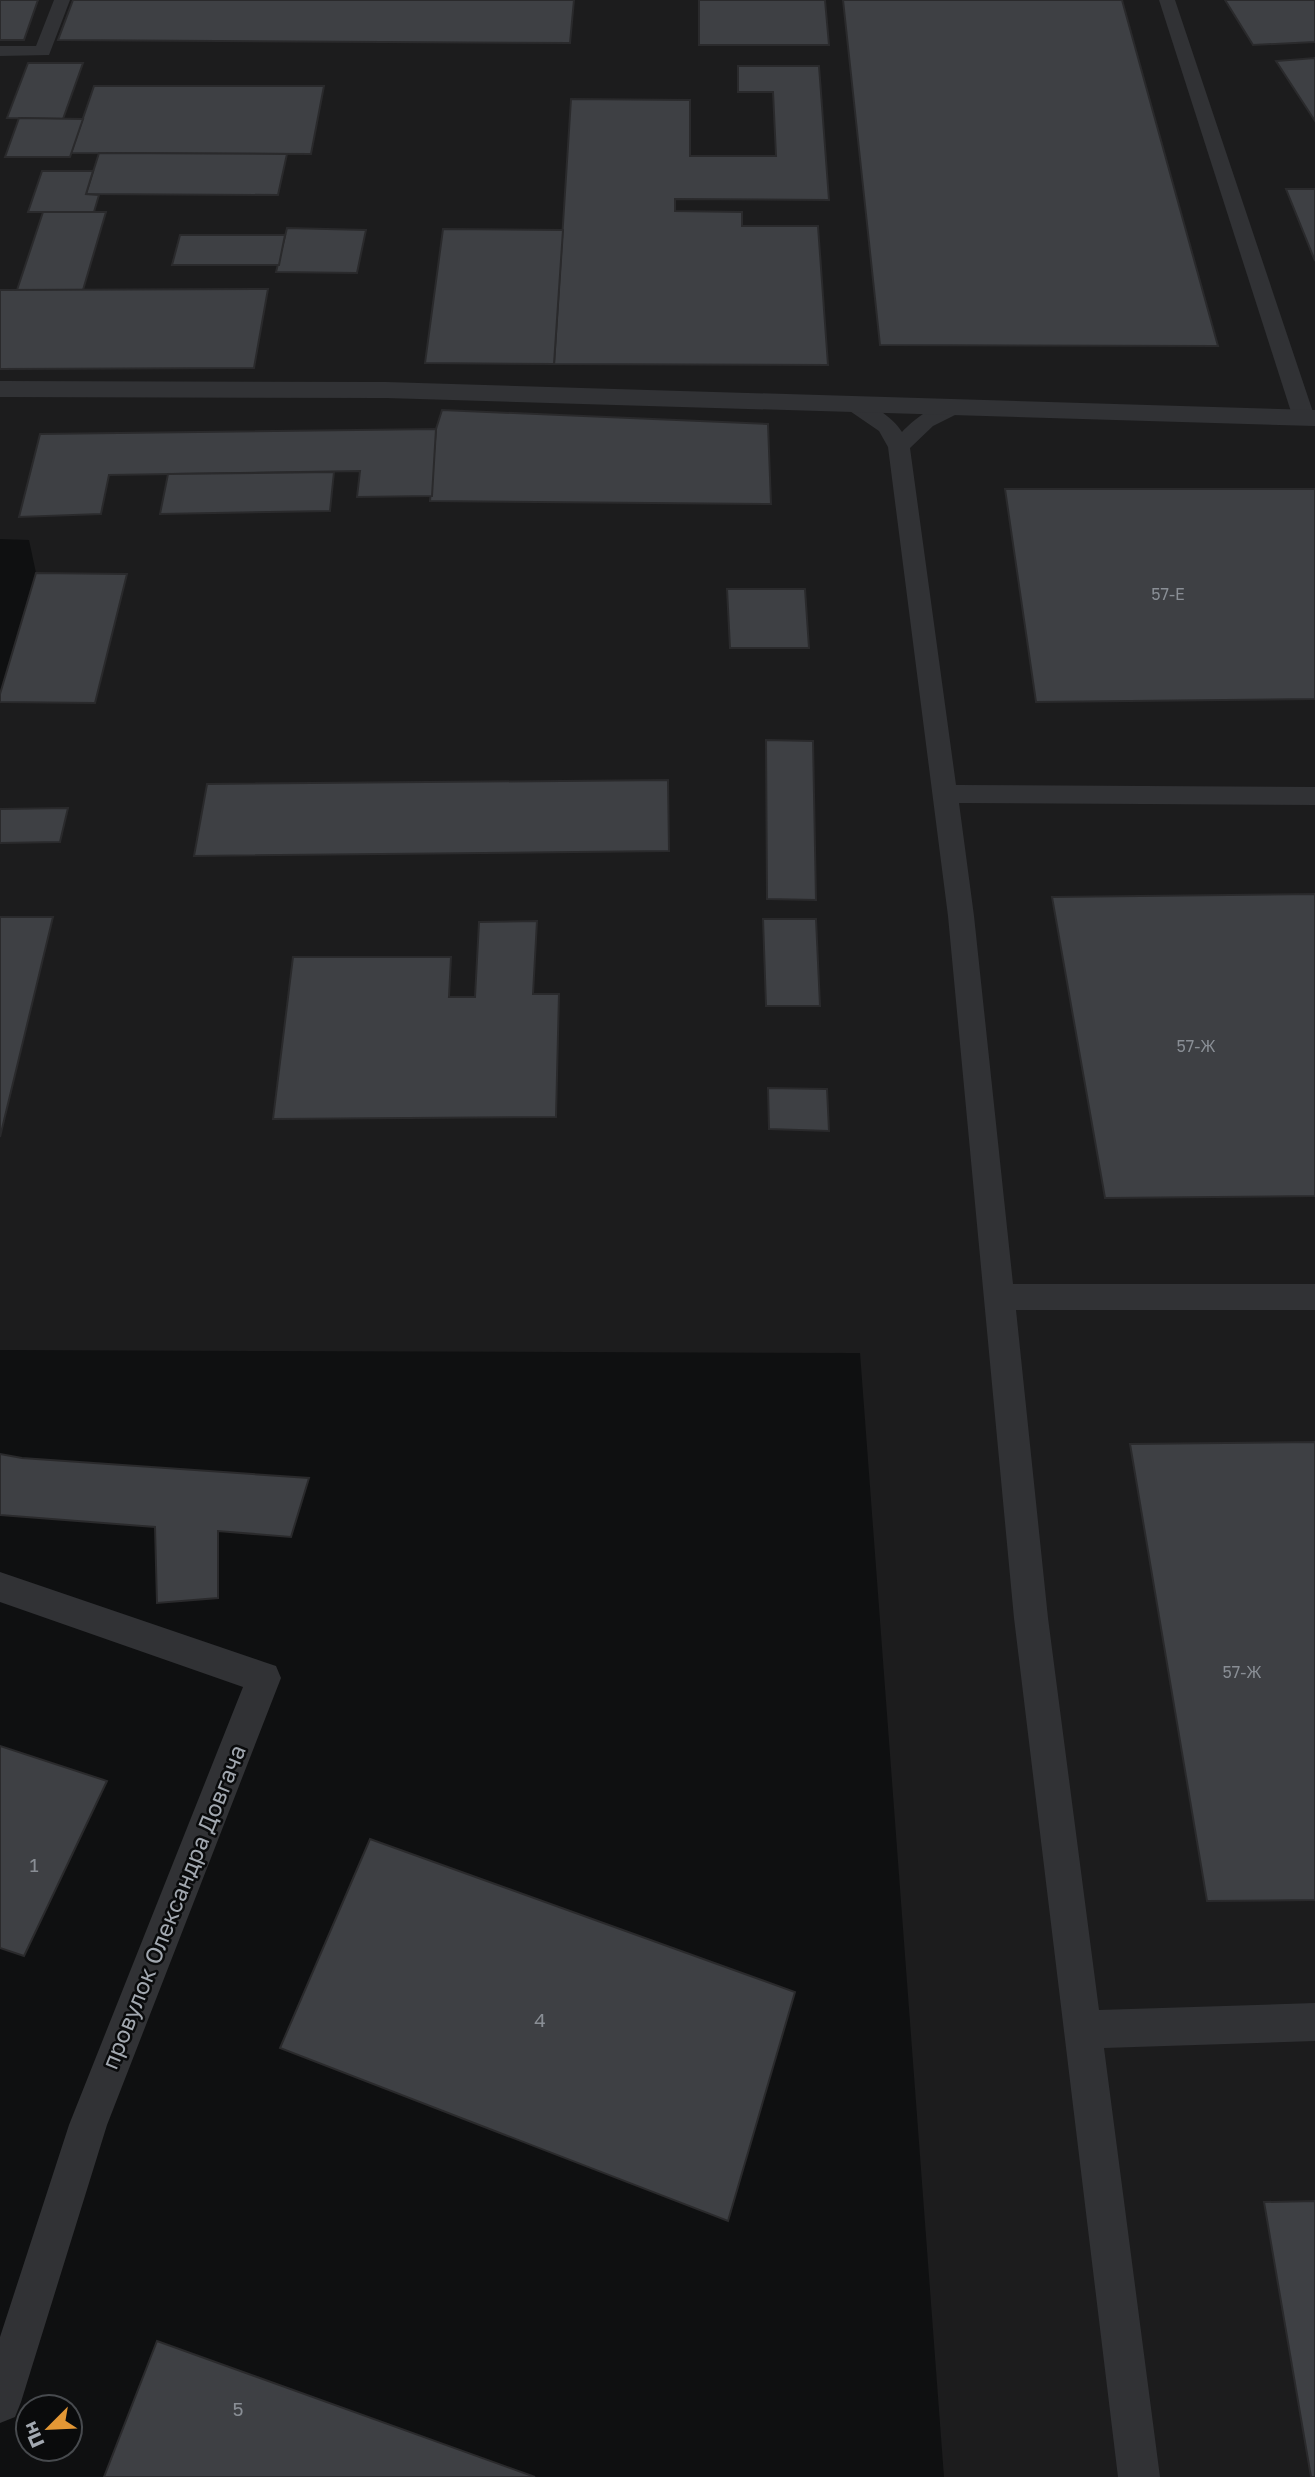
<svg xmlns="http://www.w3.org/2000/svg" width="1315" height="2477" font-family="'Golos Text',sans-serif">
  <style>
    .built { fill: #1c1c1d }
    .building { fill: #3e4044; stroke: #2a2a2c; stroke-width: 2 }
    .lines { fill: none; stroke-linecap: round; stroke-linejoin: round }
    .service { fill: #313235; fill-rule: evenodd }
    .tertiary { fill: #313235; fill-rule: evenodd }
    .labels { text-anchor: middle; stroke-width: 5; stroke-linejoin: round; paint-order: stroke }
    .number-label { font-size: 16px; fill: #898e95 }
    .near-number-label { font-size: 19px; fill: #898e95 }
    .near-street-label { font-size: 23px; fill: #a2a8b0; stroke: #0a0b0c }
  </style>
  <rect width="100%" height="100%" fill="#0f1011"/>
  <polygon class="built" points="0,0 1315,0 1315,2477 944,2477 860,1353 0,1350 0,694 36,573 29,540 0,539"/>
  <g class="building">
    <polygon points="0,0 38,0 24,40 0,40"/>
    <polygon points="73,0 574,0 570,43 58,40"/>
    <polygon points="699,0 825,0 829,45 699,45"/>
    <polygon points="843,0 1122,0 1218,346 880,345"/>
    <polygon points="1225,0 1315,0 1315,42 1253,45"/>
    <polygon points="1315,58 1315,121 1276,61"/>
    <polygon points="28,63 83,63 63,119 7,118"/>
    <polygon points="738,66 819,66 829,200 675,199 675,211 742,212 742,226 818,226 828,365 554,364 571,99 690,100 690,156 776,156 773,92 738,92"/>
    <polygon points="94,86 324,86 311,154 71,153"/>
    <polygon points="19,118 83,119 70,157 5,157"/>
    <polygon points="99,153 287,154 278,195 86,194"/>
    <polygon points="42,171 93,171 86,194 99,195 94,212 28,212"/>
    <polygon points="1286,189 1315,189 1315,261"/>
    <polygon points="43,212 106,212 83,290 17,290"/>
    <polygon points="287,228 366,230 357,273 276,272"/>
    <polygon points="443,229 563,230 554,364 425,363"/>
    <polygon points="180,235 285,235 279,265 172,265"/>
    <polygon points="268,289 254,368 0,369 0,290"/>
    <polygon points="442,410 768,424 771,504 430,501 436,429"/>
    <polygon points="436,429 432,496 357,497 360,471 109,475 101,514 19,517 40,434"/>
    <polygon points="334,472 330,511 160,514 168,474"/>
    <polygon points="1005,489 1315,489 1315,699 1036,702"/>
    <polygon points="36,573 127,574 95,703 0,702 0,694"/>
    <polygon points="727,589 805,589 809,648 730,648"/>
    <polygon points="766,740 813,741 816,900 767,899"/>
    <polygon points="668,780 669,851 194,856 207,784"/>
    <polygon points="68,808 60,842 0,843 0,809"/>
    <polygon points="1315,894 1315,1196 1105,1198 1052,897"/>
    <polygon points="0,917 53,917 0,1137"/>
    <polygon points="763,919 816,919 820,1006 766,1006"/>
    <polygon points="537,921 533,994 559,994 556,1117 273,1119 293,957 451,957 449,997 475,997 479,922"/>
    <polygon points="768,1088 827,1089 829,1131 769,1129"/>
    <polygon points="1315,1442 1315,1900 1207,1901 1130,1444"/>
    <polygon points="0,1454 22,1458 309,1478 291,1537 218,1531 218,1598 157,1603 155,1527 0,1515"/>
    <polygon points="0,1746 107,1781 24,1956 0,1948"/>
    <polygon points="370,1839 795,1992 728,2221 280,2048"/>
    <polygon points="1315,2201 1315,2477 1311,2477 1264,2202"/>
    <polygon points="157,2341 535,2477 104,2477"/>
  </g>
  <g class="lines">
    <g class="service">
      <polygon points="54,0 70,0 49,55 0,56 0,46 36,46"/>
      <polygon points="1159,0 1175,0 1315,418 1312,423 1296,423 1293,418"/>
      <path d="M851,397C868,401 893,417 902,432C916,418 938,399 959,405L963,409L959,413L933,426L910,448L956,785L1315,787V805L959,803L974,916L1013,1284H1315V1310H1016L1048,1618L1099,2010L1315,2003V2041L1104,2048L1160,2477H1118L1014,1618L948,916L888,447L879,431L844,407L840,403L844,399Z"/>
      <polygon points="0,1572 264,1662 276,1666 281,1678 107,2125 21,2402 15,2417 0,2423 0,2337 69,2125 243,1687 0,1602"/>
    </g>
    <polygon class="tertiary" points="0,381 386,382 1315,410 1315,426 386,398 0,397"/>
  </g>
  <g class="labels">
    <g class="number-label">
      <text x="1168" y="600">57-Е</text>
      <text x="1196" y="1052">57-Ж</text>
      <text x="1242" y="1678">57-Ж</text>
    </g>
    <g class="near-number-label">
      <text x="34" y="1872">1</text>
      <text x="540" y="2027">4</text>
      <text x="238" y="2416">5</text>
    </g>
    <g class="near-street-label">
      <text transform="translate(174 1907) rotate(-68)" y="8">провулок Олександра Довгача</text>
    </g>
  </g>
  <g transform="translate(49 2428) rotate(246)"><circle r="33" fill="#0a0b0c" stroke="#474a4e" stroke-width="2"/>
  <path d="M0-5L12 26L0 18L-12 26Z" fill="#e39735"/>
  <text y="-10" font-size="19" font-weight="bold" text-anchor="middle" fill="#a2a8b0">Пн</text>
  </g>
</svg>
